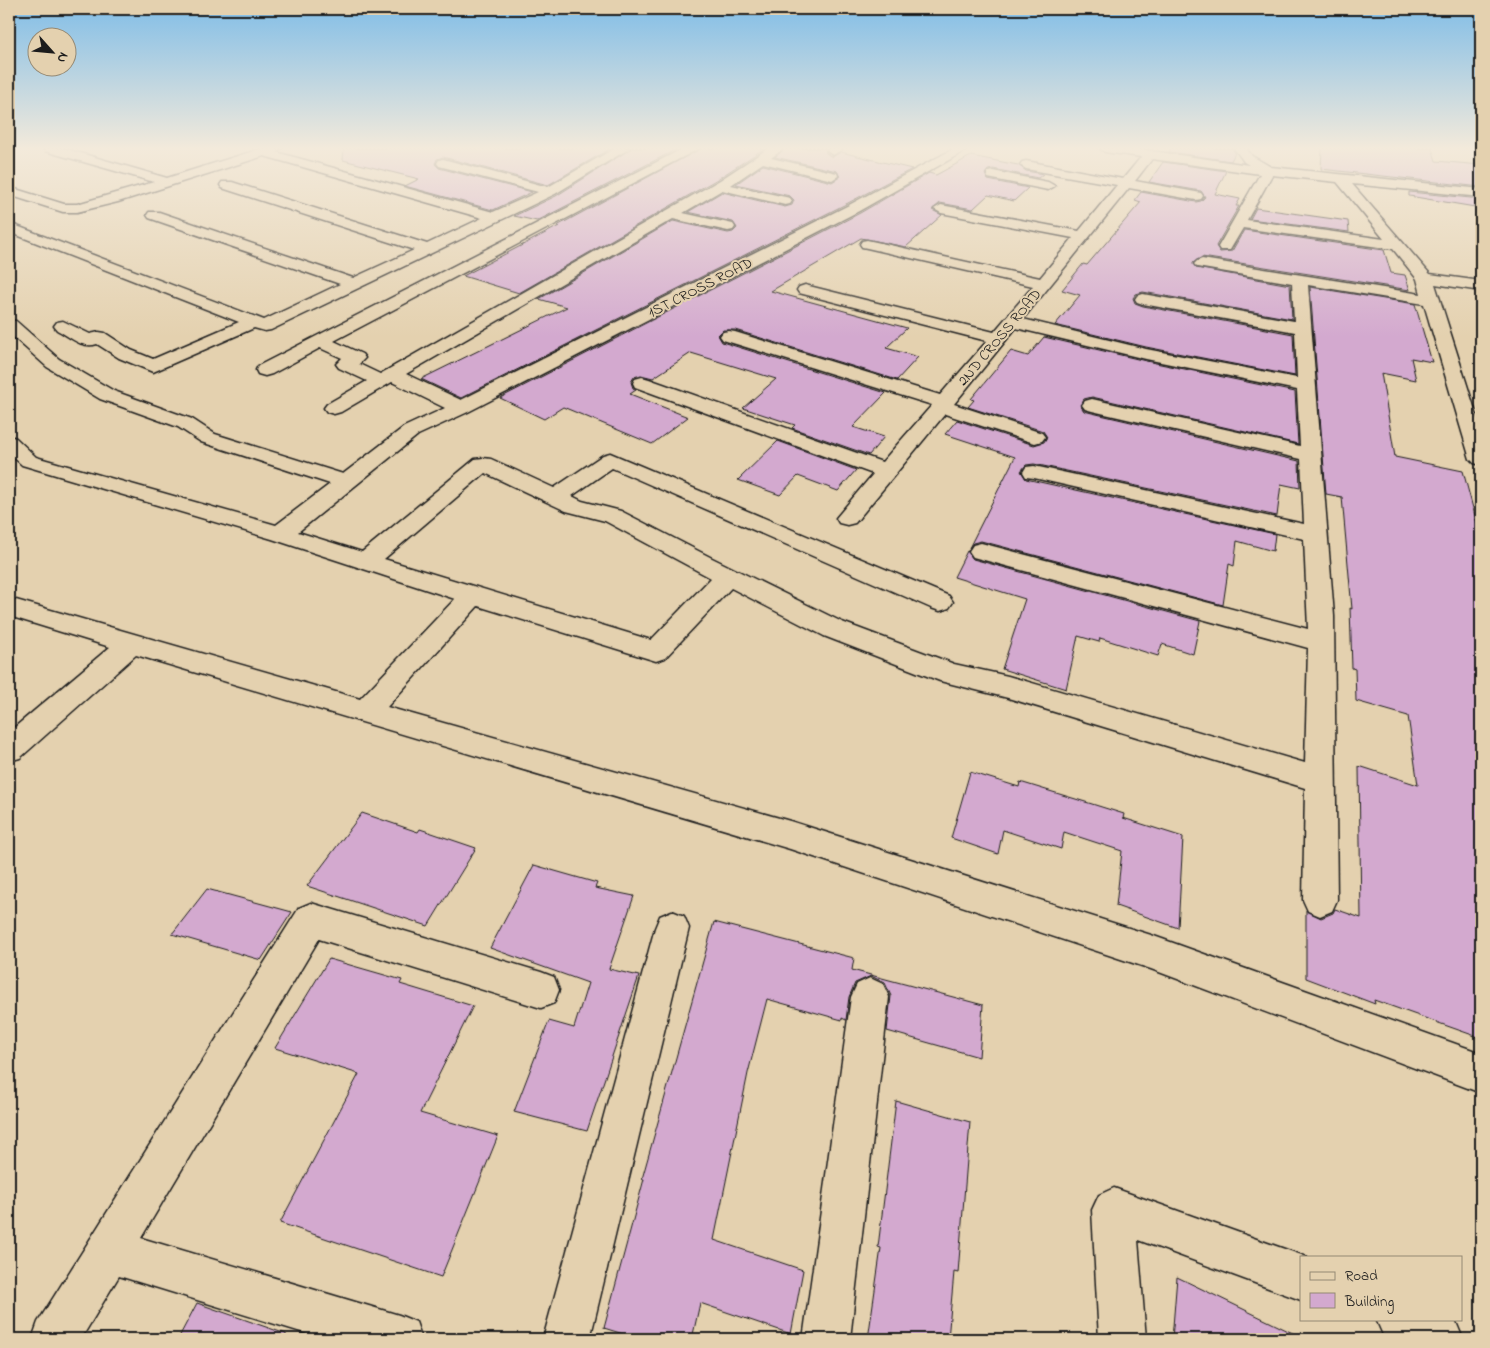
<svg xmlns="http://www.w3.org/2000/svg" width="1490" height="1348" font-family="'Indie Flower',sans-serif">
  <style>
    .building { fill: #d3a9cf; stroke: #1c1c1c }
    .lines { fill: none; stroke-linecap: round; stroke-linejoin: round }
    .minor-casing { stroke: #1c1c1c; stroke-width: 3 }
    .minor { fill: #e4d1af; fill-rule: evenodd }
    .labels { text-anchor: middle; stroke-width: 4; stroke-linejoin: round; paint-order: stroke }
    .far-street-label { font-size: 15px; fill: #1c1c1c; stroke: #e4d1af }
  </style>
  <rect width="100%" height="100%" fill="#e4d1af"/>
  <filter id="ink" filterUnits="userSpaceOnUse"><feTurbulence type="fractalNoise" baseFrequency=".02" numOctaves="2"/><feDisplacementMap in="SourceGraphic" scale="10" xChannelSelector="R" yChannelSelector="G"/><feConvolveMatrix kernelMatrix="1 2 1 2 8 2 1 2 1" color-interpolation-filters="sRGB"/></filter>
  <g filter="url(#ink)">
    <g class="building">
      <polygon points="344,148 611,148 548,185 443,157 437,159 435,164 439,168 532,192 493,210 405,186 419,179 343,160"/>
      <polygon points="632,148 679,148 537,221 514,216 556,196"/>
      <polygon points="702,148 765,148 719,178 519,293 463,276 559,226 557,226"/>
      <polygon points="786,148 825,148 826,153 832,157 841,152 912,169 848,203 461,398 421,379 567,307 539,299 673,221 728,233 733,232 737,228 733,222 688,212 722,192 785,207 792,205 794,200 790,196 736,184 763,165 832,182 840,177 837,171 775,157"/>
      <polygon points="1171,148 1232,148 1235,153 1231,161 1169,152"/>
      <polygon points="1322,148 1432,148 1436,161 1481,165 1481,187 1321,169"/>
      <polygon points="971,156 1018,165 1026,171 1043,174 1038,178 993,169 988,170 985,174 988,180 1028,188 1014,201 988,195 973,209 940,203 932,210 942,215 906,247 861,238 771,291 907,328 886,348 918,357 897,380 735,330 723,330 718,335 722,342 886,393 853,427 884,437 869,455 792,428 795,425 743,408 776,379 691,353 653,378 641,375 634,377 631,382 633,388 636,390 630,394 688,417 652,444 563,407 544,419 500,398 860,213 929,173 936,175"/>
      <polygon points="1163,162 1226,171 1215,194 1240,199 1236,206 1239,206 1216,246 1220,252 1232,251 1244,230 1384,250 1391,273 1405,275 1410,290 1202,257 1193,263 1196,268 1290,285 1292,319 1143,292 1136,294 1133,298 1135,303 1143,306 1293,334 1295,376 1146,347 1055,325 1080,295 1062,290 1083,264 1087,265 1141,202 1135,200 1141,192 1196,202 1201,201 1205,197 1201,191 1149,182"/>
      <polygon points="1409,192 1481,199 1481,208 1409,196"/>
      <polygon points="1256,208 1348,221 1349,232 1250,219"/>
      <polygon points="1310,287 1415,304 1432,362 1411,358 1416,380 1381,373 1395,457 1463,471 1481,538 1481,1038 1374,1000 1375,1004 1306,978 1306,910 1321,918 1333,913 1335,909 1361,918 1359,766 1418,785 1408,716 1356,701 1355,669 1352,668 1350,608 1352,609 1342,497 1326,494"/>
      <polygon points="1044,337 1146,361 1295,392 1298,444 1092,397 1084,399 1080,405 1084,411 1092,413 1299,461 1300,488 1281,484 1277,516 1034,464 1026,465 1021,471 1026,479 1275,534 1273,551 1237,541 1234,566 1229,564 1223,605 981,541 973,543 969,548 1015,457 945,434 957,420 1034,445 1044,442 1047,437 1043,431 968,407 974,400 971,399 1011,351 1028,356"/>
      <polygon points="778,441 856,470 838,491 798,476 780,495 738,480"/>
      <polygon points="967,551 973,559 1200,621 1193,654 1162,644 1158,656 1100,638 1099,642 1078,636 1066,689 1002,669 1025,599 954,577"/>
      <polygon points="970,772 1019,787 1020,782 1092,804 1124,814 1123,818 1183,837 1178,928 1116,906 1122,851 1064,832 1061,849 1003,830 998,854 951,838"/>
      <polygon points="362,813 418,832 420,829 476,848 428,926 307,886"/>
      <polygon points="534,865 597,883 595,888 634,896 609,969 639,976 587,1131 514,1112 549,1021 574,1028 588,983 490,948"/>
      <polygon points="207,889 292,912 261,960 172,934"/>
      <polygon points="714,922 854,958 852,970 983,1005 979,1057 887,1031 891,996 885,983 871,976 855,983 849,997 846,1020 842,1018 842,1020 767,999 748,1073 714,1240 803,1270 791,1334 700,1303 692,1339 639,1339 604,1328 644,1179 642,1179"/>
      <polygon points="329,959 402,980 400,984 473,1006 420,1113 498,1136 441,1277 280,1223 359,1074 275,1048"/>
      <polygon points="896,1101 970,1122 958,1273 954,1272 948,1339 868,1339 881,1248 878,1247"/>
      <polygon points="1177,1277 1305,1339 1172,1339"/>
      <polygon points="197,1303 286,1334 286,1339 178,1339"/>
    </g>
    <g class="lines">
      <g class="minor-casing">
        <g id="minor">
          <path d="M43,148H63L167,178L263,148H282L276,152L493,212L538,192L439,166L437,163L439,160L443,159L548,187L615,148H630L555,194L271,330L265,331L254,328L153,372L119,358L97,344C82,349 70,337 57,330L54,326L57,322L63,321L90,334L99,332L105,333L131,350L153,359L239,322L9,232V223L264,320L340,284L149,218L147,215L149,212H159L353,278L414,250L222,188L220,185L222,182H232L427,244L482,218L264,156L118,202L77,212H63L9,195V187L64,204H77L154,182L45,151Z"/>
          <path d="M684,148H700L334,341L362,354L365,358L359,364L380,374L720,180L769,148H784L771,158L837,173L838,176L832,180L763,163L731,185L790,198L792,201L790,204L785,205L722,190L683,213L733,224L735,227L733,230L728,231L673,219L406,374L461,400L849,205L955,148H970L859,211L468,412L418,435L298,532L362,552L475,459L483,458L491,459L554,488L603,455L610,453L949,596L953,602L949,608L940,611L931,608L612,468L572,496L582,501L621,511L712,558L842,622L954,664L1008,676L1305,763L1308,648L973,557L969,551L973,545L981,543L1308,629L1304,539L1034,478L1026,477L1023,472L1026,467L1034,466L1304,524L1301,459L1092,411L1085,409L1082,405L1085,401L1092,399L1300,446L1297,390L1146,359L1016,328L954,404L1042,433L1045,437L1042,441L1035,443L1028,441L945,414L855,523L847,525L839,523L836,518L873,474L635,387L633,383L635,379L642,377L649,379L882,462L932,405L723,340L720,336L723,332L729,331L735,332L940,395L987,341L799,293L797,290L799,287L805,285L994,332L1033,286L867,248L862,247L860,244L862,241L867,240L1040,278L1073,238L941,213L934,209L941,205L1079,231L1117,185L1026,169L1020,165L1022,162L1026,161L1123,179L1141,157L1105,152L1099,148H1131L1249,165L1244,162L1234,148H1246L1252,156L1271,167L1481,189V197L1352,184L1430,274L1481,281V291L1435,284L1481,429V465L1474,463L1470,459L1424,304L1308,285L1334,616L1337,900L1332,911L1320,916L1308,911L1303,900L1305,788L1008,698L940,681L824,636L731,588L665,658L656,661L478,606L387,707L790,821L1151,935L1481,1053V1093L1151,969L790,849L136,655L20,758L9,761V732L110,647L9,616V598L360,699L455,599L272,539L22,465L9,453V436L16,438L36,457L276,525L330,484L201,442L178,427L100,399L47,367L9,333V320L16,321L59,359L114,391L192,419L215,434L343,474L404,427L445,408L392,382L341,412L334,414L327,412L324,408L327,404L367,381L339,368L336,364L342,358L320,348L272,374L265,376L258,374L256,370L258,366ZM1152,159L1260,174L1218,247L1220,250H1230L1243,228L1393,249L1417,279L1421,294L1202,259L1197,261L1194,264L1197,267L1292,283L1294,321L1143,294L1137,296L1135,299L1137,302L1143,304L1295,332L1297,378L1146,349L1023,319L1129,188L1196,200L1201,199L1203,196L1201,193L1135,181ZM1272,175L1337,182L1384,239L1247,220ZM485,473L566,511L605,521L711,578L651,640L384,559Z"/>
          <polygon points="829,148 844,148 833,155 827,151"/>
          <polygon points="993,171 1048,182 1055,186 1048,190 988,178 987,175 988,172"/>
          <polygon points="311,903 541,972 554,977 559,990 554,1003 541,1008 319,939 141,1238 399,1315 416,1322 422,1339 324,1339 119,1276 81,1339 32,1339 38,1322 299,908"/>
          <polygon points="672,911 684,916 689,928 590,1339 543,1339 655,928 660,916"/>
          <polygon points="870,978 883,984 889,997 850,1339 803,1339 851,997 857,984"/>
          <polygon points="1114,1188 1307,1257 1301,1257 1301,1300 1138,1240 1146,1339 1099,1339 1092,1210 1099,1195"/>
          <polygon points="1376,1319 1449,1319 1456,1322 1463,1339 1390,1339 1383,1335"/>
        </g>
      </g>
      <use href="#minor" class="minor"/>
    </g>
  </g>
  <linearGradient id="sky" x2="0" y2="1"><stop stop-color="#80bde7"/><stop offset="0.44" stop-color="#f3eadb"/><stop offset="1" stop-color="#f3eadb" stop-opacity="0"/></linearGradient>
  <rect width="1490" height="337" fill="url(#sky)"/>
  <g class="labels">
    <g class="far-street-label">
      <text transform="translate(700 287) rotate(-27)" y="5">1ST CROSS ROAD</text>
      <text transform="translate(999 337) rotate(-50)" y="5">2ND CROSS ROAD</text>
    </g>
  </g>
  <rect width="1490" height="1348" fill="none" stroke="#e4d1af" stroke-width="30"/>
  <rect x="15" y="15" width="1460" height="1318" fill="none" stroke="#1c1c1c" stroke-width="2" filter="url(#ink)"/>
  <rect x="1300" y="1256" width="162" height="65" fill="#e4d1af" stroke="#948974"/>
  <rect x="1310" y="1272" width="25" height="8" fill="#e4d1af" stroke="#948974"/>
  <text x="1345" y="1280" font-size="15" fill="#1c1c1c">Road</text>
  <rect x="1310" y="1293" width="25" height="15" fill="#d3a9cf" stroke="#948974"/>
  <text x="1345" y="1306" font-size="15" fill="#1c1c1c">Building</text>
  <g transform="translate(52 52) rotate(117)"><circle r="24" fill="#e4d1af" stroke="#948974"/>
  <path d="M0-4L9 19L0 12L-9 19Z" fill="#1c1c1c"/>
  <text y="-8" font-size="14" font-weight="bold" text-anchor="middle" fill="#1c1c1c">N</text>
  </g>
</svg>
